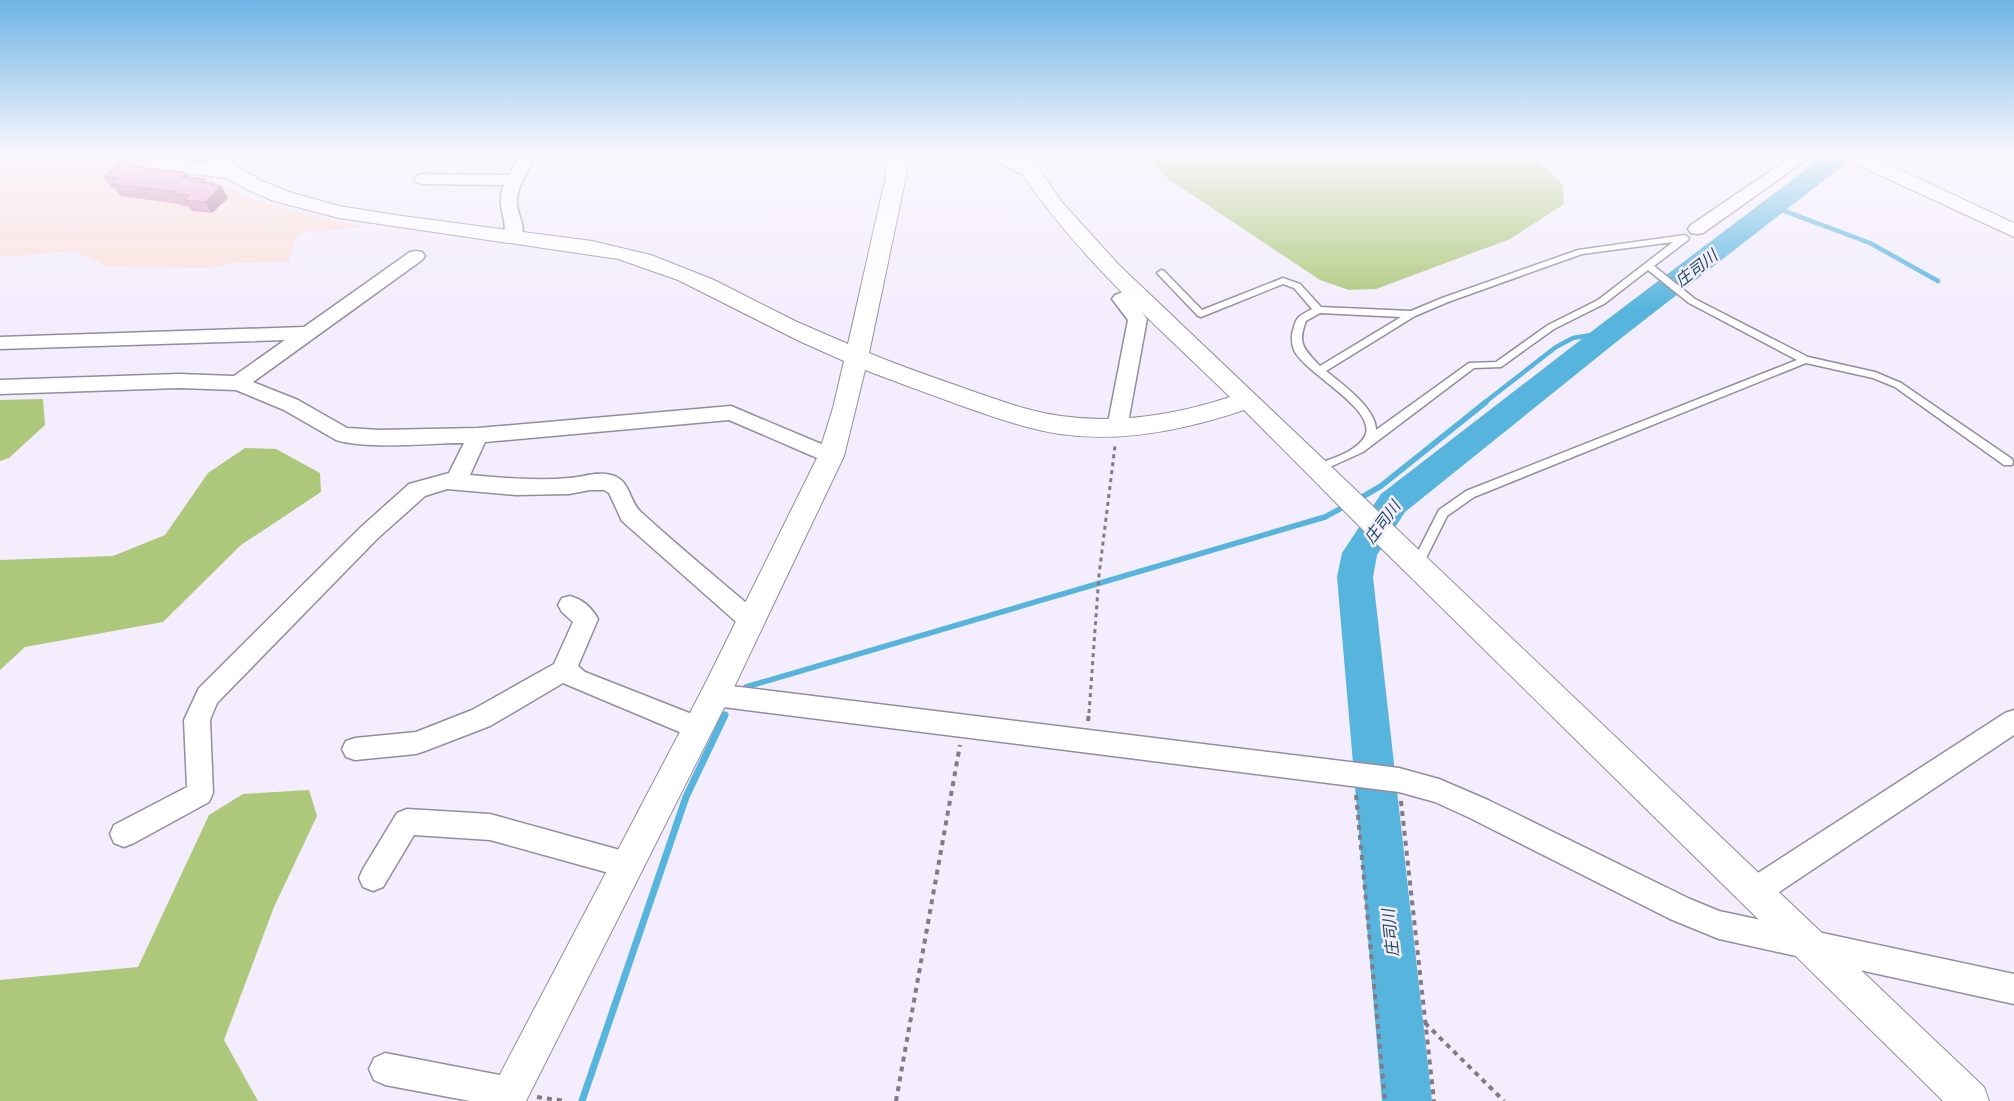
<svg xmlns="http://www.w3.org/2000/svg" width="2014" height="1101" font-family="Manrope,'Noto Sans JP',sans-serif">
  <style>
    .industrial { fill: #fae0d9 }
    .forest { fill: #aec87b }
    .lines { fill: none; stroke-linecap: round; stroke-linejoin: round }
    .stream-far2 { stroke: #57b5dd; stroke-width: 4.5 }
    .stream-far1 { stroke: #57b5dd; stroke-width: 5.5 }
    .stream { stroke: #57b5dd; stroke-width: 7 }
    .river { fill: #57b5dd; fill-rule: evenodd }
    .lane-casing { stroke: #938d9e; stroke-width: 3 }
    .street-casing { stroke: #938d9e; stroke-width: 3 }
    .secondary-casing { stroke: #938d9e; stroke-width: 2 }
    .highway-casing { stroke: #938d9e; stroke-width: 2 }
    .path-far1 { stroke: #807c87; stroke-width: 3; stroke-dasharray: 4 4; stroke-linecap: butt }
    .path { stroke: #807c87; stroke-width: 4; stroke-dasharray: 5 5; stroke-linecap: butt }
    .lane { fill: #fff; fill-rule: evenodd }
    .street { fill: #fff; fill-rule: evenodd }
    .secondary { fill: #fff; fill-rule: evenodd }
    .highway { fill: #fff; fill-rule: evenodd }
    .wall { fill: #cd8aad }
    .shaded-wall { fill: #a7708d }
    .building { fill: #eea0c9; stroke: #a7708d }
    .labels { text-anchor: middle; stroke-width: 5; stroke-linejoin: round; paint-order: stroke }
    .water-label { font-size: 16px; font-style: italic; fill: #1f4859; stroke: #f3edfd }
  </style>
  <rect width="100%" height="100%" fill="#f3edfd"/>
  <polygon class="industrial" points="0,155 188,155 225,186 255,200 306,214 365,227 298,234 288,262 231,263 210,268 109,267 73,251 0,257"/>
  <g class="forest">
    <polygon points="1144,155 1533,155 1563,185 1564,204 1510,239 1376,289 1349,290 1320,280 1167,178"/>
    <polygon points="43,399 45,425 9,458 0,461 0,400"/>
    <polygon points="245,448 276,449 320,473 321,492 241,545 163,622 25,647 0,670 0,560 113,556 165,535 208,473"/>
    <polygon points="309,790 317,816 274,907 224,1040 258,1101 0,1101 0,980 138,967 209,815 243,794"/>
  </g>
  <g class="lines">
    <g class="stream-far2">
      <polyline points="1774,207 1870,243 1938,281"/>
      <polyline points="1484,403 1556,347 1573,338 1610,332"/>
    </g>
    <g class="stream-far1">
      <polyline points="1357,500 1381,486 1486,402"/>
      <polyline points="746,687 1325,517 1347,505"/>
    </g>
    <polyline class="stream" points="582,1101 686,797 725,715"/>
    <polygon class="river" points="1825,155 1853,155 1850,160 1620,339 1405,512 1377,555 1373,577 1432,1101 1382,1101 1337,577 1342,553 1381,494 1600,325"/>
    <g class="lane-casing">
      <path id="lane" d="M1685,235L1689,238L1688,240L1654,266L1695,299L1808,357L1875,372L1901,383L2012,459L2013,462L2012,465H2004L1895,387L1873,378L1806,363L1474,497L1447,516L1421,568H1413L1411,565L1439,510L1466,491L1797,360L1689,303L1648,270L1604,304L1554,329L1501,367L1474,368L1363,452L1319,472L1315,471L1314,468L1315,465C1330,459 1357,452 1365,436C1378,409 1304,373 1294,350C1291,342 1291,335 1294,327C1295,324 1296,319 1299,317C1302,314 1308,311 1312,309L1294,288L1283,284L1201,317L1198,316L1157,273L1161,270L1164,271L1202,310L1283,278L1300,284L1321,307L1411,311L1442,298L1578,250ZM1673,242L1598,300L1548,325L1496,362L1469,363L1376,430C1376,408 1342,384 1326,371L1415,316L1448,302L1582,254ZM1320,313L1401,317L1320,366C1304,349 1297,344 1306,321Z"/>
    </g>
    <g class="street-casing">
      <g id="street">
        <path d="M520,155H536C529,169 519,183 517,198C515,214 529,226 519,240L513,241L507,240L504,236C508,216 495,208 504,185L422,184L416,182L414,179L416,176L422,174L509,175Z"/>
        <polygon points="986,155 1007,155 1036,169 1038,172 1036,175 1024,175 988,158"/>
        <polygon points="1794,155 1813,155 1703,233 1697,234 1691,233 1688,229 1691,225"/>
        <path d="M416,251L422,252L425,256L422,260L253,382L298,400L347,428L380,430L478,428L731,406L838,451L841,456L838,461L831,464L729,420L485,442L470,475C503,478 536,481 569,478C583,477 597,471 611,475C631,480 628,500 641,512C679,547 720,580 759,614L763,621L759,628L751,631L743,628L622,521L609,493L604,490H590L569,494L516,495L447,489L425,496L377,539L217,703L210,720L213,793L209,802L134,843L124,847L114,843L110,834L114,825L187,787L184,720L199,688L361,527L409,484L449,473L464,443C429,443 368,450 336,440L284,410L236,390L179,388L0,394V380L179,374L234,376L285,340L0,349V337L304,327L410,252Z"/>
        <polygon points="1136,287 1142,289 1145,293 1142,297 1133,301 1147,319 1127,428 1124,433 1117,435 1110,433 1107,428 1128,320 1112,299 1115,295"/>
        <path d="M570,596C582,599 592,608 598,619L578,666L585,672L707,720L711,728L707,736L698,739L689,736L563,683L490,726L425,751L416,754L355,760L346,757L342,749L346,741L355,738L416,732L472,710L554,664L573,622L562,612L558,605L562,598Z"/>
        <polygon points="715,684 1399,768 1439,779 1488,800 1690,899 1719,911 2014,974 2014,1004 1719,939 1670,919 1470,818 1435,802 1399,792 715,706 706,703 703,695 706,687"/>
        <polygon points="2014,710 2014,735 1764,902 1754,906 1744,902 1740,892 1744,882 2005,713"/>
        <polygon points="407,809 490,814 627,852 637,856 641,865 637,874 627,878 490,840 414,835 383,887 373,891 363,887 359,878 363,869 397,813"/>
        <polygon points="385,1053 510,1077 521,1082 526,1093 522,1101 470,1101 385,1085 374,1080 369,1069 374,1058"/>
      </g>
    </g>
    <g class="secondary-casing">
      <path id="secondary" d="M116,155H147L210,164L201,155H223L238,167L262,181L289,192L339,206L395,215L592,241L651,255L714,280L795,321L848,344L886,176L887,155H907L906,176L869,353C902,367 936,378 969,390C999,400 1029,412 1061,416C1118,424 1176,415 1230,397C1152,321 1068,249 1010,155H1030L1060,200L1119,265L1984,1087L1989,1101H1943L1380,547L1244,410C1185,430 1122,443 1060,434C1028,429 996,418 965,407C932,395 899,383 865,370L844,456L726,704L526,1101H486L704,686L818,456L833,408L844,361L799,341L678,280L618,259L339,218L274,201L248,190L227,178L152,169L119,159Z"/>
    </g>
    <g class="highway-casing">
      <polygon id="highway" points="1842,155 1868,155 2014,223 2014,237 1845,159"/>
    </g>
    <polyline class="path-far1" points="1089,713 1099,575 1115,446"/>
    <g class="path">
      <polyline points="1088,721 1089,712"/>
      <polyline points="1356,795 1385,1101"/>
      <polyline points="1401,801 1434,1101"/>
      <polyline points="1425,1023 1504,1101"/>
      <polyline points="537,1097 565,1101"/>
      <polyline points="896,1101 960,745"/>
    </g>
    <use href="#lane" class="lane"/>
    <use href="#street" class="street"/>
    <use href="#secondary" class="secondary"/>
    <use href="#highway" class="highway"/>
  </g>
  <polygon class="wall" points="144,168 189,177 204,179 206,182 216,186 228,198 212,213 192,211 188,206 182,206 180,204 120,196 115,189 112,188 103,177"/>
  <g class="shaded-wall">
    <polygon points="186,172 194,184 181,177"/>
    <polygon points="214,183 218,189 221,186 228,198 212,213 205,202 211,185"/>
  </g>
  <polygon class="building" points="124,160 144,168 186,172 181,177 204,179 201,182 214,183 211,185 221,186 205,202 184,200 189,195 174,194 176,192 112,184 119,178 103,177"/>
  <linearGradient id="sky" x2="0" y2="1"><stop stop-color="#6eb4e4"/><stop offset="0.5" stop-color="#faf7fe"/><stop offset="1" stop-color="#faf7fe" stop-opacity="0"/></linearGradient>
  <rect width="2014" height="309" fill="url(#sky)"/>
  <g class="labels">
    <g class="water-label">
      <text transform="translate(1696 268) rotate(-38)" y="6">庄司川</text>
      <text transform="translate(1382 522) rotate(-53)" y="6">庄司川</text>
      <text transform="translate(1390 933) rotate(-96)" y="6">庄司川</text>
    </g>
  </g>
</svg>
